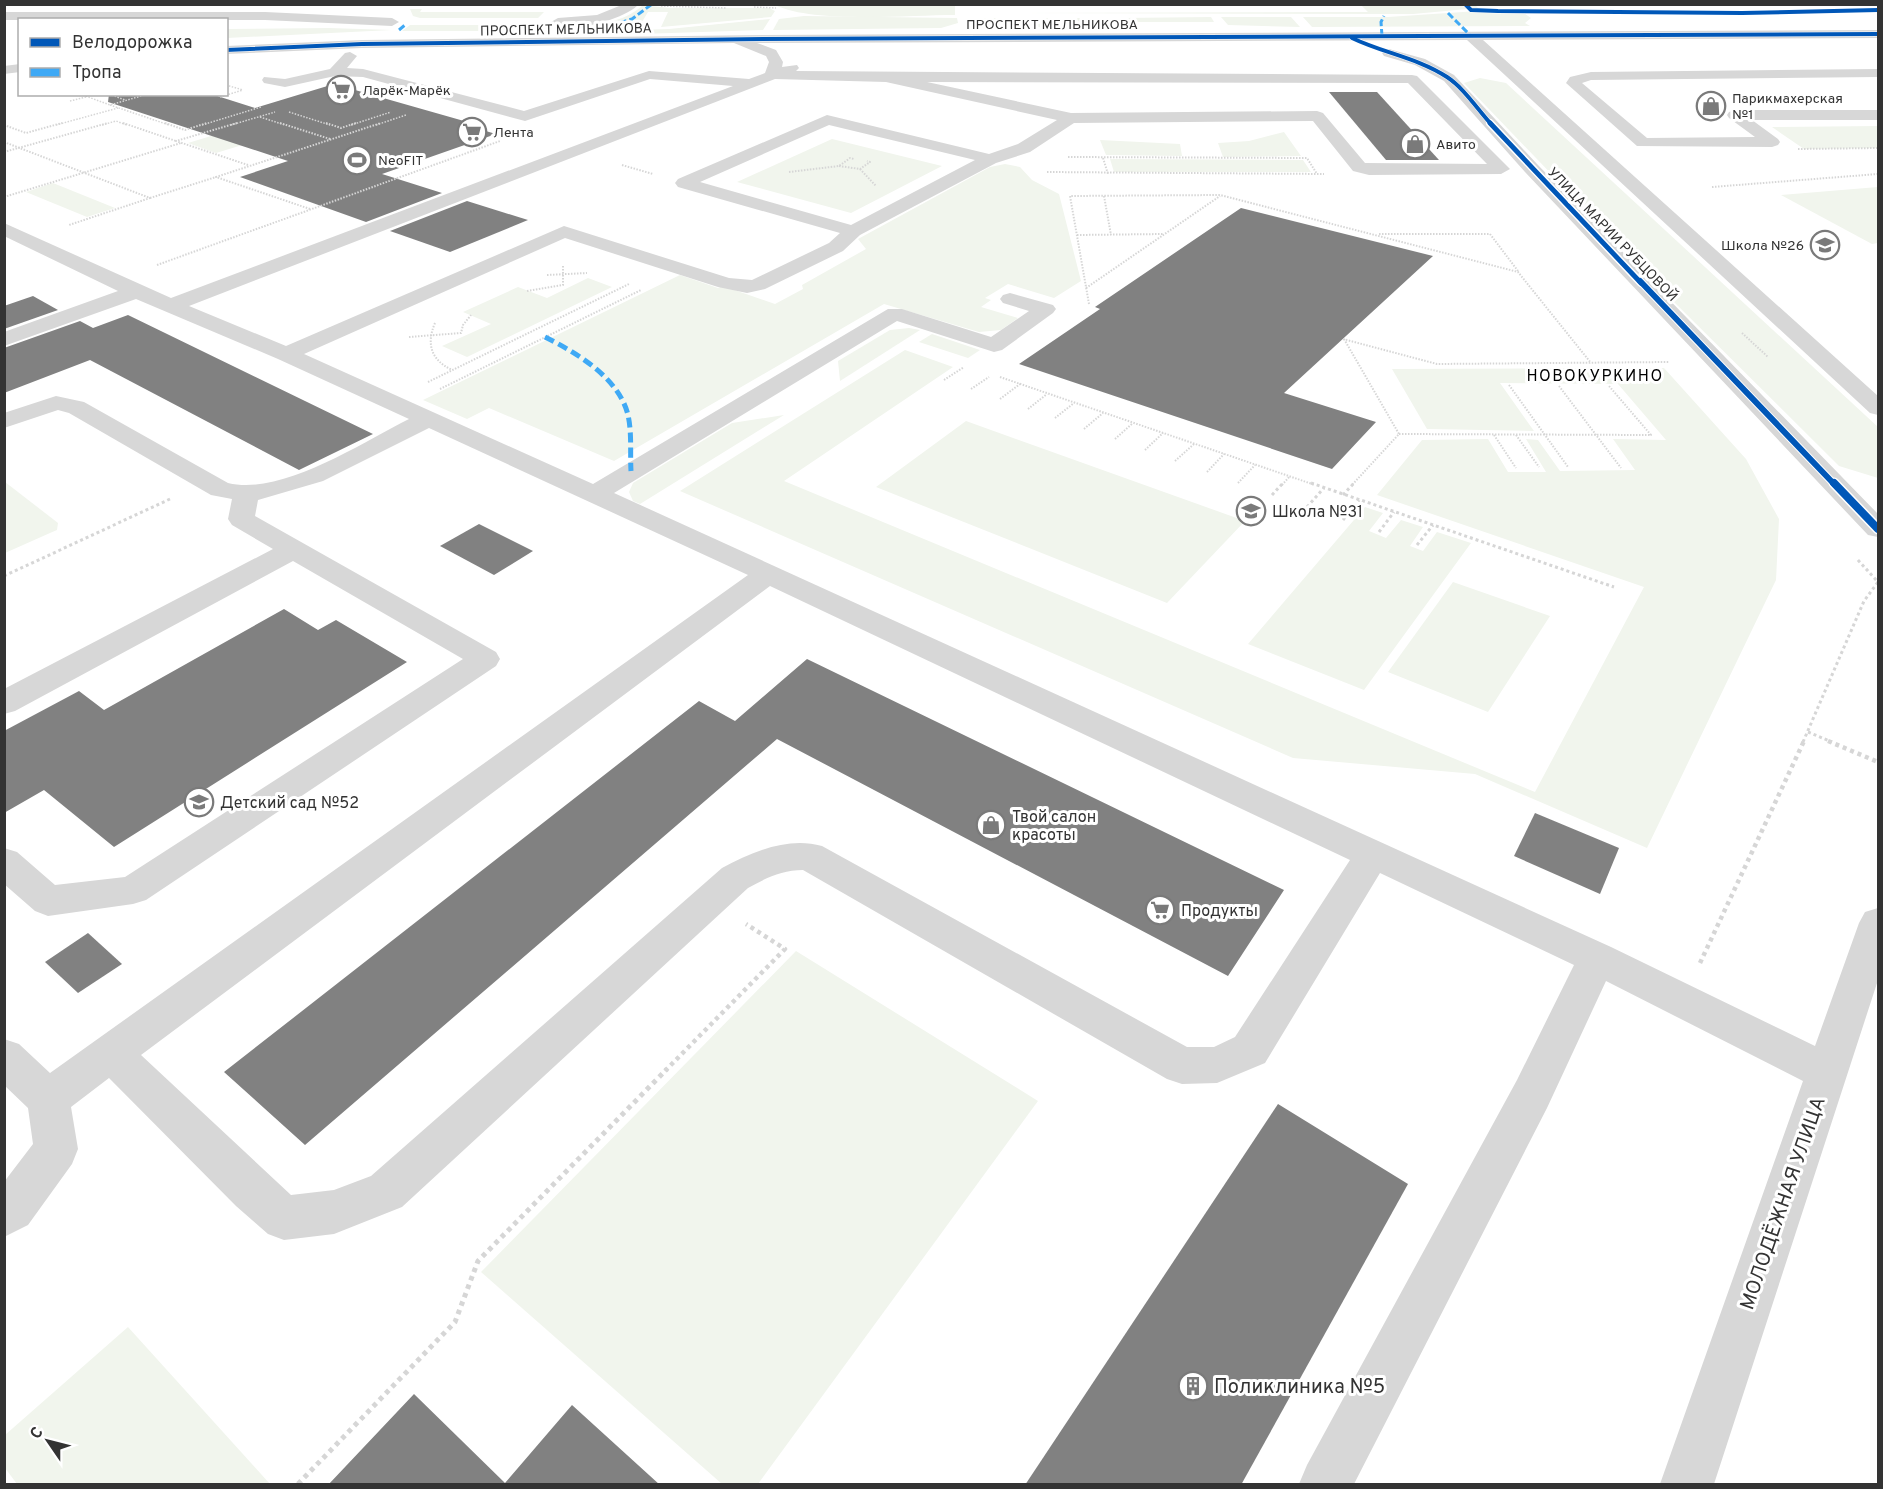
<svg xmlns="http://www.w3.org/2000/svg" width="1883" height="1489" font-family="Overpass,sans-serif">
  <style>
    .green { fill: #f1f5ed }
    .building { fill: #818181 }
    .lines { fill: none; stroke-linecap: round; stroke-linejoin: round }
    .path-far4 { stroke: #d6d6d6; stroke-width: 1.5; stroke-dasharray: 1.5 1.5; stroke-linecap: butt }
    .path-far3 { stroke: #d6d6d6; stroke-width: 2; stroke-dasharray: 1.5 1.5; stroke-linecap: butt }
    .path-far2 { stroke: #d6d6d6; stroke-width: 3; stroke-dasharray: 3 3; stroke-linecap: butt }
    .path-far1 { stroke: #d6d6d6; stroke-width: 4.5; stroke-dasharray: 4 4; stroke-linecap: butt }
    .path { stroke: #d6d6d6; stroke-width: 5; stroke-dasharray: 4.5 4.5; stroke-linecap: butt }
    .minor { fill: #d7d7d7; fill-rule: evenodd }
    .quiet-far1 { stroke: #3fa9f5; stroke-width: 3; stroke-dasharray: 7 3; stroke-linecap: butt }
    .quiet { stroke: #3fa9f5; stroke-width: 5; stroke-dasharray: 10 5; stroke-linecap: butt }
    .cycleway-far3-casing { stroke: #fff; stroke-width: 5 }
    .cycleway-far2-casing { stroke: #fff; stroke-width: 8 }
    .cycleway-far1-casing { stroke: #fff; stroke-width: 8 }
    .cycleway-casing { stroke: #fff; stroke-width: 11 }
    .cycleway-far3 { stroke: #0057b8; stroke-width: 4 }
    .cycleway-far2 { stroke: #0057b8; stroke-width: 5 }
    .cycleway-far1 { stroke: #0057b8; stroke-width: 6 }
    .cycleway { stroke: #0057b8; stroke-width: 8 }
    .labels { text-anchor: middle; stroke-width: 6; stroke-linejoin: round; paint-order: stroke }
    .far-street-label { font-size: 14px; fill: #333; stroke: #fff }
    .far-poi-label { font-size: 14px; fill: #333; stroke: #fff; text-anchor: start }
    .far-quarter-label { font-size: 16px; letter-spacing: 1.5px; fill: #000; stroke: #fff }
    .poi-label { font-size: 16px; fill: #333; stroke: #fff; text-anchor: start }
    .near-street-label { font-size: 20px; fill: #333; stroke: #fff }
    .near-poi-label { font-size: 20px; fill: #333; stroke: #fff; text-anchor: start }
  </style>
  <rect width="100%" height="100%" fill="#fff"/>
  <g class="green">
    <path d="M643,5L669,8H769L775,11L771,17L661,27L668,12H648L642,22H625L621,27L536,28L539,25C573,25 616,30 643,5Z"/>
    <path d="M775,5L955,6V15C908,15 815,24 775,5Z"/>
    <polygon points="1361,5 1474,4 1478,8 1413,14 968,13 1368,12"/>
    <polygon points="410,9 422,9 420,12 544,12 538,18 420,18 413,16"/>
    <polygon points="1478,11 1522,12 1531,18 1525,23 1530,26 1312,27 1303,17 1388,17"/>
    <polygon points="804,16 957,18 958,23 941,28 773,30 779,19"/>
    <polygon points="1211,17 1214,22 1122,22 1121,18"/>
    <polygon points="1221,17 1291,17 1300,27 1228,25"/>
    <polygon points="968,18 1114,18 1117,26 985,28 970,24"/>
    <polygon points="770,19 763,30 609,35 600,31 669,29"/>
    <polygon points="410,25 529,25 523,31 402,31"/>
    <polygon points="329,28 392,30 227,38 227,29"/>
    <polygon points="1480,78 1506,83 1878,427 1878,478 1839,466 1673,301 1464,83"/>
    <polygon points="254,123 249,143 216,153 188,143"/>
    <polygon points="1878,126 1878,148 1804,149 1772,127"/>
    <polygon points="1284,132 1301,156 1223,157 1218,143 1249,141"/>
    <polygon points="832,139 942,166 851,213 737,182"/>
    <polygon points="1100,140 1180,144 1182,156 1106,155"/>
    <polygon points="1110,159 1303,160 1311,172 1114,172"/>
    <polygon points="1005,164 1020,167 1032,180 1059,194 1081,281 1054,298 1008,284 985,298 991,300 981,307 1018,318 1001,330 979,332 884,304 614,461 489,408 467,419 423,400 680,275 718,288 723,286 775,304 803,289 802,285 866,249 858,239 990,167"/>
    <polygon points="53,183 115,208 87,217 26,192"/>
    <polygon points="1878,187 1878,243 1872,244 1781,195"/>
    <polygon points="588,278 612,287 467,357 442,346 491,324 463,312 518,287 547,298"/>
    <polygon points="909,328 920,330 840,381 838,361 890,330"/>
    <polygon points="932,334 980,350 968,358 919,342"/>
    <polygon points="905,350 953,367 784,481 1535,792 1644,587 1377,495 1422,440 1488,439 1508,472 1546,472 1526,439 1538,440 1560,471 1635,470 1613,439 1666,440 1618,384 1500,383 1534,431 1427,429 1392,369 1664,368 1746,459 1779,519 1776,580 1647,848 1475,774 1293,758 680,491"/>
    <polygon points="784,415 640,504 633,501 629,492 633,483 732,423"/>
    <polygon points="966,421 1245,521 1167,603 876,487"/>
    <polygon points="5,482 58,523 57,530 50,533 5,553"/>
    <polygon points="1365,507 1383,513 1369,531 1386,538 1401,520 1423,527 1410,546 1423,551 1437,532 1471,543 1364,690 1248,644"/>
    <polygon points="1453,582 1550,616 1488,712 1388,672"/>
    <polygon points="796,951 1038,1101 758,1484 722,1484 481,1272"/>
    <polygon points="128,1327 270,1484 17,1484 5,1468 5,1435"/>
  </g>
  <g class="building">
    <polygon points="334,84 471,123 465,125 496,134 382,174 442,193 366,222 240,177 288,161 108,102 109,94 211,94 255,108"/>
    <polygon points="1329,92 1377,92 1439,160 1386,160"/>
    <polygon points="467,201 528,220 450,252 390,231"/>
    <polygon points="1241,208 1433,256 1284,393 1376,422 1332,469 1019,364 1100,309 1095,307"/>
    <polygon points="33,296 58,310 4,329 4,306"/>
    <polygon points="128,315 373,434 299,470 90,360 4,393 4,348 80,321 93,328"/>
    <polygon points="479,524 533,551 494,575 440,546"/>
    <polygon points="284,609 318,630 336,620 407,662 114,847 44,790 4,813 4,731 79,691 104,710"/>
    <polygon points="807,659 1284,890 1228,976 777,739 305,1145 224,1072 699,701 735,721"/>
    <polygon points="1535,813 1619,848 1600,894 1514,856"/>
    <polygon points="88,933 122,964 78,993 45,962"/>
    <polygon points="1278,1104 1408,1184 1241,1485 1025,1485"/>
    <polygon points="414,1394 505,1483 572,1405 660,1485 328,1485"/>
  </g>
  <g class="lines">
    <g class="path-far4">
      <polyline points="661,6 726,8"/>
      <polyline points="754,7 776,8"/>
      <polyline points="226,85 243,90"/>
      <polyline points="80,94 110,105 148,94"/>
      <polyline points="109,94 125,100"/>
      <polyline points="220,97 243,90"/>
      <polyline points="70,101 86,97"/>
      <polyline points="110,105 169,125"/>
      <polyline points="289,112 330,125"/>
      <polyline points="260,117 285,125"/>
      <polyline points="56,125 118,108"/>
      <polyline points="102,125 116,121 127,125"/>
      <polyline points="202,125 261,107"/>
      <polyline points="231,125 275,112"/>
      <polyline points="351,125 391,112"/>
      <polyline points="376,125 406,115"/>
    </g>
    <g class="path-far3">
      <polyline points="123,123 176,141"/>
      <polyline points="165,123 185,130 207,123"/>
      <polyline points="237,123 176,141 248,165"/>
      <polyline points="280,123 330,139"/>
      <polyline points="326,123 341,128 356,123"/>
      <polyline points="4,125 26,133 62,123"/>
      <polyline points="4,142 150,198 69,225"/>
      <polyline points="1798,149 1878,148"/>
      <polyline points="4,152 108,123"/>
      <polyline points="1068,157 1307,158 1317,174"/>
      <polyline points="1103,158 1108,174"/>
      <polyline points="622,165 653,174"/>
      <polyline points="839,166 860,169 870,162 867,161"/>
      <polyline points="860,169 876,186"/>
      <polyline points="789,172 839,166 850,158 854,159"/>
      <polyline points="1047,172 1324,174"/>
      <polyline points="1712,187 1878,174"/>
      <polyline points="1104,196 1111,235"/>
      <polyline points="4,197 181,143"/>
      <polyline points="150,198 216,177"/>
      <polyline points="310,209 216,177 381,123"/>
      <polyline points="1379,234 1490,234 1518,271"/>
      <polyline points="1077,235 1163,234"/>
      <polyline points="157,265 500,141"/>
      <polyline points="547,275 587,273"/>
      <polyline points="1086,288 1220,196"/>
      <polyline points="527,291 563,285 563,265"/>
      <polyline points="1089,304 1070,196 1220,195 1518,272 1591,363"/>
      <path d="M435,323C426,344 431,360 452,370"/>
      <polyline points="1742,333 1768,357"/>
      <polyline points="409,337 461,333 463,325 471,315"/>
      <polyline points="1343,339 1437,364 1669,362"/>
      <polyline points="1344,339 1399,434 1352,485"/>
      <polyline points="1000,377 1315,485"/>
      <polyline points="944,380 964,367"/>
      <polyline points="428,382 629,284"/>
      <polyline points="1509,385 1568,467"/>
      <polyline points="1559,386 1621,468"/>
      <polyline points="440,389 641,290"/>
      <polyline points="971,389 989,377"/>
      <polyline points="1000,399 1020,384"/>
      <polyline points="1028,409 1047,394"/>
      <polyline points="1055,418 1074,403"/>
      <polyline points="1084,429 1103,413"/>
      <polyline points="1399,434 1651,435 1609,386"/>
      <polyline points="1494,435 1516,468"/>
      <polyline points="1516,435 1539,467"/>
      <polyline points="1115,439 1133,423"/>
      <polyline points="1145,450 1163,433"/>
      <polyline points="1175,461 1194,444"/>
      <polyline points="1207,472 1224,454"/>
      <polyline points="1238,483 1255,465"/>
      <polyline points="1282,485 1290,476"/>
    </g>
    <g class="path-far2">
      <polyline points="1311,483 1614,587"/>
      <polyline points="1272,495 1283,483"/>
      <polyline points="1343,495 1354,483"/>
      <polyline points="1307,507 1324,488"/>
      <polyline points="1343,520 1359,500"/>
      <polyline points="1379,532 1394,512"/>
      <polyline points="1417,545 1433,525"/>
      <polyline points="4,576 170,499"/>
      <polyline points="1808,732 1832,742"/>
      <polyline points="1803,742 1864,601 1878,582 1857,559"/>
    </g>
    <g class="path-far1">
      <polyline points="1828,741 1878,762"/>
      <polyline points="1700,963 1804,741"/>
      <polyline points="665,1071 785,949 746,924"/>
    </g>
    <polyline class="path" points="298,1484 455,1322 478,1261 667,1069"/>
    <g class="minor">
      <path d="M624,4H639C626,19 567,36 551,22L558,18L597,15Z"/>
      <polygon points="4,12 265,12 392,18 399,22 392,26 265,20 4,20"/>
      <path d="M1878,30V38L1483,40L1878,396V415L1870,413L1467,40L757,43L776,50L783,62L782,67L797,65L799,68L796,71L1412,75L1417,76L1510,169L1501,174L1369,175L1353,171L1313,121L1074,123L1030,152L996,163L860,235L843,251L765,289L747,293L718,287L565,238L304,354L593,484L888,309H902L991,337L1029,311L1003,303L1000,299L1003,295L1010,293L1053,305L1056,309L1053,313L1002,350L994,352L897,321L614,493L1611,947L1815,1046L1859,923L1865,912L1878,908V980L1714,1484H1660L1803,1081L1606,981L1547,1108L1354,1484H1299L1307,1465L1517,1080L1574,965L1380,873L1265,1063L1217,1083L1182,1084L1167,1079L803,870C782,870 766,878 748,888L402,1207L334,1234L284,1240L268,1234L236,1206L109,1078L71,1107L78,1149L72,1164L28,1225L4,1237V1182L33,1144L28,1108L4,1085V1039L19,1044L50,1073L748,575L429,428L323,481L258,500L255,516L496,652L500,659L496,666L146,900L133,904L48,916L35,911L4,884V848L17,852L55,885L125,877L463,659L293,561L15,711L4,714V689L273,549L232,525L228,519L232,499L211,495L69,413L58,410L4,428V413L56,396L84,402L228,483C282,496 361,443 409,419L278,359L136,299L4,346V332L118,291L4,236V223L171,298L733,86L650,79L525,121L363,77L335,76L285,87L264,83L262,80L264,77L285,79L330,69L345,53L350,52L357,56L347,68L363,69L524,111L649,71L749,79L765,73L769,62L766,56L734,43L362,48L226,54V46L362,40L763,35ZM775,79L886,82L1057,120L1018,144L989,154L827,115L678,179L675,183L678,187L840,233L829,243L752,280L729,278L564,226L286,346L189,306ZM927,82L1408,83L1487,164L1365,163L1323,113L1317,111L1071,113ZM829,125L975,160L851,225L700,182ZM770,586L1350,860L1235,1037L1214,1047H1187L822,846C788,836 752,852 722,868L371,1176L334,1190L291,1195L141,1055Z"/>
      <polygon points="1389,49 1425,59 1454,75 1537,164 1878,514 1878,537 1868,535 1525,172 1444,81 1415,65 1384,56 1382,53"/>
      <polygon points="20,64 20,72 4,74 4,66"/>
      <polygon points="1878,69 1878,77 1591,80 1582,83 1647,138 1755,137 1729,118 1727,115 1729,112 1735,110 1878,110 1878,120 1752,120 1778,139 1780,142 1778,145 1772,147 1637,146 1566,83 1570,77 1591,72"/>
    </g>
    <g class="quiet-far1">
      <polyline points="1448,13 1471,36"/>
      <polyline points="399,30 405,25"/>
      <polyline points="591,31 632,19 652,4"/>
      <polyline points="1382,36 1381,22 1384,16"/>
    </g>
    <path class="quiet" d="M545,337C577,353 619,378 628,415C632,433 630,453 631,471"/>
    <g class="cycleway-far3-casing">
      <g id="cycleway-far3">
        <polyline points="1465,4 1471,10 1498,11 1742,13 1878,10"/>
        <path d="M1352,38C1383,53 1418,58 1447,77C1464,88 1478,110 1492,125"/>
        <polyline points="226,50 362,44 763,39 1878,34"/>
      </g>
    </g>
    <g class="cycleway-far2-casing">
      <polyline id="cycleway-far2" points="1490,123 1641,283"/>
    </g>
    <g class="cycleway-far1-casing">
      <polyline id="cycleway-far1" points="1640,281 1835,485"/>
    </g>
    <g class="cycleway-casing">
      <polyline id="cycleway" points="1834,483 1878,529"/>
    </g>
    <use href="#cycleway-far3" class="cycleway-far3"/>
    <use href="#cycleway-far2" class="cycleway-far2"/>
    <use href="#cycleway-far1" class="cycleway-far1"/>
    <use href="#cycleway" class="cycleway"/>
  </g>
  <defs>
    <g id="supermarket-ring" transform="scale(1.5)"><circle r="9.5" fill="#fff" stroke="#7a7a7a" stroke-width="1.5"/><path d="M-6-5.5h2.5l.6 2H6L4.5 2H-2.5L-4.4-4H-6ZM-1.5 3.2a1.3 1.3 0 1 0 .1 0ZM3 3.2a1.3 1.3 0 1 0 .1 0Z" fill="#7a7a7a"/></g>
    <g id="shop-ring" transform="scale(1.5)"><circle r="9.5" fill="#fff" stroke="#7a7a7a" stroke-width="1.5"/><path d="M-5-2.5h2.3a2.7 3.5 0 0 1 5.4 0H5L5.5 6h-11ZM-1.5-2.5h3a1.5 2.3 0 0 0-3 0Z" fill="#7a7a7a"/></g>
    <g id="stadium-ring" transform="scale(1.5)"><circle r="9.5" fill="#fff" stroke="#7a7a7a" stroke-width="1.5"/><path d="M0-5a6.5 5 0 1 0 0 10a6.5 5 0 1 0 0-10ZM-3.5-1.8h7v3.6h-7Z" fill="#7a7a7a"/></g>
    <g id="school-ring" transform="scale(1.5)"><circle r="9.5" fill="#fff" stroke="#7a7a7a" stroke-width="1.5"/><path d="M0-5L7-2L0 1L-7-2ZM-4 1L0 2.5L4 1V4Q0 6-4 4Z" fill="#7a7a7a"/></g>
    <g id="building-ring" transform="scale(1.5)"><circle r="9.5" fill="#fff" stroke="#7a7a7a" stroke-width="1.5"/><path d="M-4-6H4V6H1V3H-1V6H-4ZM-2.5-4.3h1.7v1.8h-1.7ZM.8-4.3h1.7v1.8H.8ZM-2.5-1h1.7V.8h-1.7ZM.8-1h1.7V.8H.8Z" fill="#7a7a7a"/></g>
  </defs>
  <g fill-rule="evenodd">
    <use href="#supermarket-ring" x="341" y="90"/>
    <use href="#shop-ring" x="1711" y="106"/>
    <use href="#supermarket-ring" x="472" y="132"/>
    <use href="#shop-ring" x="1415" y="144"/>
    <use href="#stadium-ring" x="357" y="160"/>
    <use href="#school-ring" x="1825" y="245"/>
    <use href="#school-ring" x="1251" y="511"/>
    <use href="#school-ring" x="199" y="802"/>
    <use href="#shop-ring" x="991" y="825"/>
    <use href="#supermarket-ring" x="1160" y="910"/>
    <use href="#building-ring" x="1193" y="1386"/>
  </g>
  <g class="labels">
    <g class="far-street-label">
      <text x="1052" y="29">ПРОСПЕКТ МЕЛЬНИКОВА</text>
      <text transform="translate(566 29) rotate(-1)" y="5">ПРОСПЕКТ МЕЛЬНИКОВА</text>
      <text transform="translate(1613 234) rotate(46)" y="5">УЛИЦА МАРИИ РУБЦОВОЙ</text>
    </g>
    <g class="far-poi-label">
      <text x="362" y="95">Ларёк-Марёк</text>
      <text x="1732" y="103">Парикмахерская<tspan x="1732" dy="16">№1</tspan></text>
      <text x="493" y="137">Лента</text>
      <text x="1436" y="149">Авито</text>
      <text x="378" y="165">NeoFIT</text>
      <text x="1804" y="250" text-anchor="end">Школа №26</text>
    </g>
    <g class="far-quarter-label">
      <text x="1595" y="381">НОВОКУРКИНО</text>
    </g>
    <g class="poi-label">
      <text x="1272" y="517">Школа №31</text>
      <text x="220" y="808">Детский сад №52</text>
      <text x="1012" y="822">Твой салон<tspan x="1012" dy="18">красоты</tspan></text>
      <text x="1181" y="916">Продукты</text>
    </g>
    <g class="near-street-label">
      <text transform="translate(1782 1203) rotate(-71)" y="7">МОЛОДЁЖНАЯ УЛИЦА</text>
    </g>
    <g class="near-poi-label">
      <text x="1214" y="1393">Поликлиника №5</text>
    </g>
  </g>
  <rect width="1883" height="1489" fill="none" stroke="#333333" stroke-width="12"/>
  <rect x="18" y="18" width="210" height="78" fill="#ffffff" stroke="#adadad" stroke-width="1.5"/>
  <rect x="30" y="38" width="30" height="9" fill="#0057b8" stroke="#adadad" stroke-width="1.5"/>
  <text x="72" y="48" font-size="18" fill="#333333">Велодорожка</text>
  <rect x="30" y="68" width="30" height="9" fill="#3fa9f5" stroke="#adadad" stroke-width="1.5"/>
  <text x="72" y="78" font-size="18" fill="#333333">Тропа</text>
  <g transform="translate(48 1441) rotate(305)" stroke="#ffffff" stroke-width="4.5" paint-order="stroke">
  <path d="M0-4.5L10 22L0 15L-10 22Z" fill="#333333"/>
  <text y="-9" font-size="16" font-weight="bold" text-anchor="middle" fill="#333333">С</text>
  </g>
</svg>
